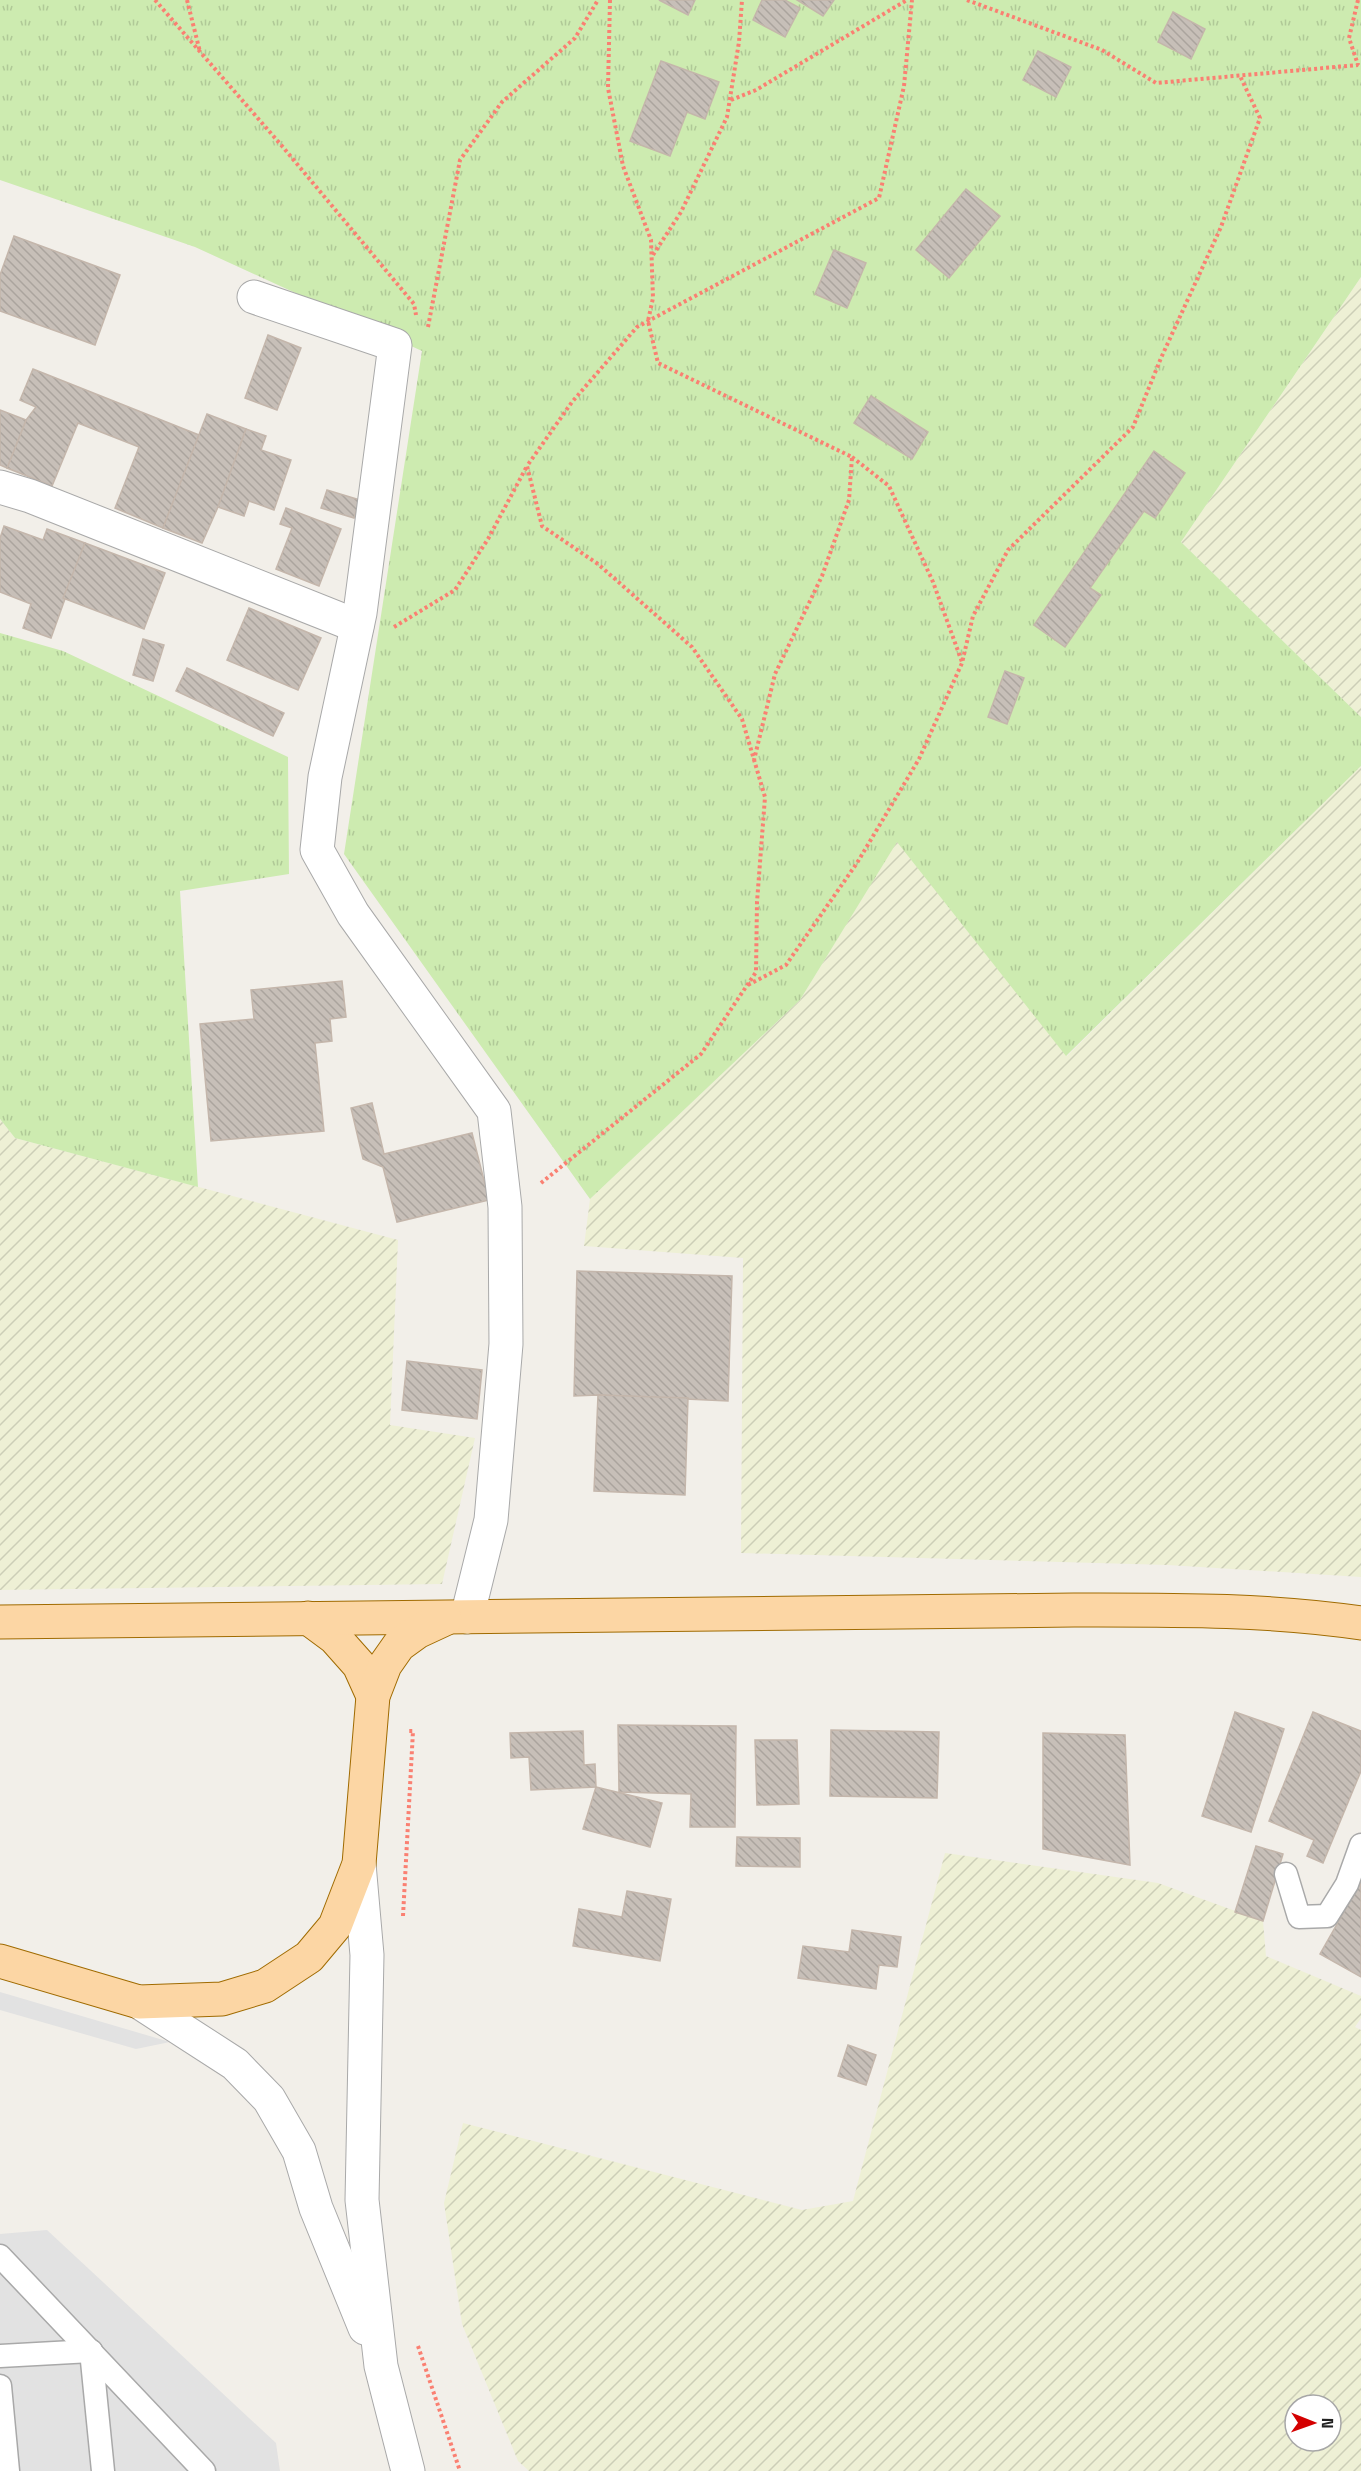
<svg xmlns="http://www.w3.org/2000/svg" width="1361" height="2471" font-family="'Space Grotesk',sans-serif">
  <style>
    .farmland { fill: url(#farmland-furrows); fill-rule: evenodd }
    .grass { fill: url(#grass-tufts) }
    .parking { fill: #e2e2e2 }
    .building { fill: url(#building-back-hatch); stroke: #c4b6ab; stroke-width: 1.5 }
    .lines { fill: none; stroke-linecap: round; stroke-linejoin: round }
    .lane-casing { stroke: #a9a9a9; stroke-width: 25 }
    .street-casing { stroke: #a9a9a9; stroke-width: 35 }
    .primary-casing { stroke: #a06b00; stroke-width: 35 }
    .path { stroke: #fa8072; stroke-width: 4; stroke-dasharray: 3 3; stroke-linecap: butt }
    .lane { stroke: #fff; stroke-width: 22 }
    .street { stroke: #fff; stroke-width: 33 }
    .primary { stroke: #fcd6a4; stroke-width: 33 }
  </style>
  <defs>
    <pattern id="farmland-furrows" width="10" height="10" patternUnits="userSpaceOnUse" patternTransform="scale(1.5)"><rect width="10" height="10" fill="#eef0d5"/><path d="M-1 1l2-2M0 10L10 0M9 11l2-2" fill="none" stroke="#ccceb7"/></pattern>
    <pattern id="grass-tufts" width="24" height="20" patternUnits="userSpaceOnUse" patternTransform="scale(1.5)"><rect width="24" height="20" fill="#cdebb0"/><path d="M3 7l-1-3M5 7V3M7 7l1-3M15 17l-1-3M17 17v-4M19 17l1-3" fill="none" stroke="#b0c997"/></pattern>
    <pattern id="building-back-hatch" width="6" height="6" patternUnits="userSpaceOnUse" patternTransform="scale(1.5)"><rect width="6" height="6" fill="#c7bfb8"/><path d="M-1 5l2 2M0 0l6 6M5-1l2 2" fill="none" stroke="#aba49e"/></pattern>
  </defs>
  <rect width="100%" height="100%" fill="#f2efe9"/>
  <g class="farmland">
    <polygon points="1361,277 1361,717 1181,542"/>
    <polygon points="1361,766 1361,1577 1168,1565 741,1553 743,1258 584,1246 590,1199 800,1000 897,841 1067,1056"/>
    <polygon points="0,1119 15,1138 398,1240 390,1425 475,1438 442,1584 0,1590"/>
    <path d="M945,1853L1158,1883L1263,1921L1266,1956L1361,1996V2018L1355,2027L1361,2030V2471H529L518,2461L462,2324L444,2203L463,2123L802,2210L853,2201ZM1295,2405H1331V2441H1295Z"/>
  </g>
  <g class="grass">
    <polygon points="0,0 1361,0 1361,277 1181,542 1361,717 1361,766 1066,1056 897,842 800,1000 590,1199 344,854 422,351 195,247 0,180"/>
    <polygon points="0,633 63,651 288,757 289,874 180,891 198,1187 15,1138 0,1119"/>
  </g>
  <g class="parking">
    <polygon points="0,1992 170,2042 136,2049 0,2010"/>
    <polygon points="47,2230 276,2443 280,2471 0,2471 0,2234"/>
  </g>
  <g class="building">
    <polygon points="659,0 695,0 688,15"/>
    <polygon points="762,0 785,0 800,8 785,37 753,20"/>
    <polygon points="797,0 834,0 823,16"/>
    <polygon points="1173,12 1205,29 1191,59 1158,42"/>
    <polygon points="1038,51 1071,67 1056,97 1023,80"/>
    <polygon points="661,61 719,82 705,119 687,112 670,156 630,141"/>
    <polygon points="966,189 1000,216 949,278 916,250"/>
    <polygon points="14,236 120,275 95,345 0,311 0,275"/>
    <polygon points="834,250 866,263 847,308 815,294"/>
    <polygon points="268,335 301,348 277,410 245,398"/>
    <polygon points="33,369 199,435 163,528 115,508 139,447 78,423 52,486 7,468 26,420 36,407 20,400"/>
    <polygon points="871,396 928,432 912,459 854,423"/>
    <polygon points="0,410 26,420 7,468 0,465"/>
    <polygon points="207,414 246,429 218,507 202,543 163,528"/>
    <polygon points="246,429 266,436 261,450 291,460 274,510 249,501 244,516 218,507"/>
    <polygon points="1154,451 1185,473 1155,518 1144,511 1090,588 1101,595 1065,647 1034,625"/>
    <polygon points="327,490 360,500 354,518 321,508"/>
    <polygon points="286,508 341,529 319,586 276,569 292,528 280,524"/>
    <polygon points="4,526 43,540 47,529 85,543 51,638 23,628 31,604 0,592 0,538"/>
    <polygon points="85,543 165,573 144,629 63,598"/>
    <polygon points="249,608 321,638 298,690 227,660"/>
    <polygon points="143,639 164,645 153,681 133,675"/>
    <polygon points="187,668 284,713 273,736 176,691"/>
    <polygon points="1005,671 1024,678 1007,724 988,717"/>
    <polygon points="342,981 346,1017 330,1019 332,1041 315,1043 324,1131 211,1141 200,1024 254,1019 251,990"/>
    <polygon points="372,1103 384,1154 472,1133 489,1200 397,1222 383,1167 363,1159 351,1108"/>
    <polygon points="577,1271 732,1276 728,1401 598,1395 574,1396"/>
    <polygon points="407,1361 482,1370 477,1419 402,1410"/>
    <polygon points="598,1395 688,1398 685,1495 594,1491"/>
    <polygon points="1235,1712 1284,1729 1251,1832 1202,1816"/>
    <polygon points="1313,1712 1361,1731 1361,1771 1323,1863 1307,1856 1314,1840 1269,1821"/>
    <polygon points="618,1725 736,1726 735,1827 690,1827 691,1794 619,1792"/>
    <polygon points="831,1730 939,1732 937,1798 830,1796"/>
    <polygon points="583,1731 584,1765 595,1764 596,1787 531,1790 529,1757 511,1758 510,1733"/>
    <polygon points="1043,1733 1125,1735 1130,1865 1043,1849"/>
    <polygon points="755,1740 797,1740 799,1804 757,1805"/>
    <polygon points="596,1787 662,1803 650,1847 583,1829"/>
    <polygon points="737,1837 800,1838 800,1867 736,1866"/>
    <polygon points="1256,1846 1283,1854 1263,1921 1235,1912"/>
    <polygon points="1361,1882 1361,1977 1320,1954"/>
    <polygon points="627,1891 671,1899 660,1961 573,1946 579,1909 622,1917"/>
    <polygon points="852,1930 901,1937 897,1967 879,1965 876,1989 798,1978 803,1946 849,1952"/>
    <polygon points="848,2045 876,2055 866,2085 838,2076"/>
  </g>
  <g class="lines">
    <g class="lane-casing">
      <g id="lane">
        <polyline points="1286,1874 1299,1917 1327,1916 1347,1884 1361,1845"/>
        <polyline points="0,2256 204,2471"/>
        <polyline points="91,2351 103,2471"/>
        <polyline points="0,2356 91,2351"/>
        <polyline points="0,2386 8,2471"/>
      </g>
    </g>
    <g class="street-casing">
      <g id="street">
        <polyline points="254,297 395,345 360,613 325,777 317,850 353,914 494,1111 505,1207 506,1344 491,1520 467,1617"/>
        <polyline points="0,487 30,496 357,626"/>
        <polyline points="359,1864 367,1955 362,2200 381,2366 408,2471"/>
        <polyline points="139,2002 235,2064 269,2099 299,2151 316,2208 365,2328"/>
      </g>
    </g>
    <g class="primary-casing">
      <g id="primary">
        <polyline points="308,1618 335,1638 359,1665 373,1696"/>
        <path d="M0,1622L1074,1610C1170,1610 1266,1609 1361,1623"/>
        <polyline points="0,1961 139,2002 222,1999 265,1986 309,1957 335,1926 359,1864 373,1696 385,1665 399,1645 417,1632 445,1619"/>
      </g>
    </g>
    <g class="path">
      <polyline points="155,0 282,146 414,304 416,315"/>
      <polyline points="187,0 200,52"/>
      <polyline points="610,0 608,88 623,166 651,240 653,298 648,321 658,363 852,457 849,500 822,576 775,674 754,760"/>
      <polyline points="967,0 1102,50 1156,83 1358,65 1361,67"/>
      <polyline points="1358,0 1349,38 1358,65"/>
      <polyline points="731,100 756,90 907,0"/>
      <polyline points="653,255 681,212 727,117 739,42 742,0"/>
      <polyline points="428,327 460,160 502,102 575,38 598,0"/>
      <polyline points="852,457 889,486 933,582 962,662"/>
      <polyline points="394,627 455,590 488,539 527,466"/>
      <polyline points="748,985 786,965 857,863 919,759 962,663 973,616 1008,550 1133,427 1161,358 1221,227 1260,118 1240,76"/>
      <polyline points="541,1183 701,1054 756,972 757,902 765,797 742,719 692,647 598,564 542,526 527,466 572,402 637,327 879,198 904,86 912,0"/>
      <polyline points="403,1916 413,1731 408,1731"/>
      <polyline points="418,2346 460,2471"/>
    </g>
    <use href="#lane" class="lane"/>
    <use href="#street" class="street"/>
    <use href="#primary" class="primary"/>
  </g>
  <g transform="translate(1313 2423) rotate(91)"><circle r="28" fill="#ffffff" stroke="#a7a7a7" stroke-width="1.5"/>
  <path d="M0-4.5L10 22L0 15L-10 22Z" fill="#d40000"/>
  <text y="-9" font-size="16" font-weight="bold" text-anchor="middle" fill="#222222">N</text>
  </g>
</svg>
